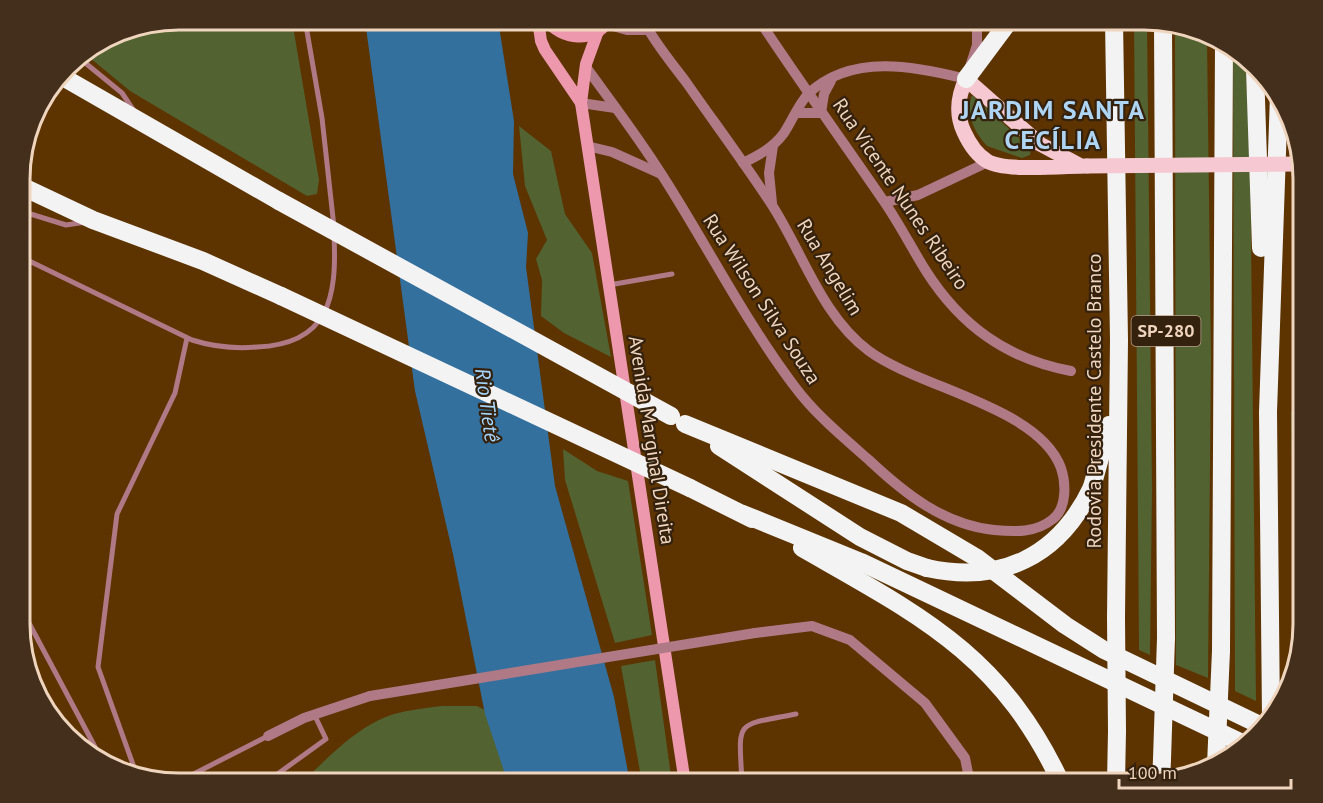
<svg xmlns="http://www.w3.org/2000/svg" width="1323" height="803" font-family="'PT Sans',sans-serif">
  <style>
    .green { fill: #526230 }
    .water { fill: #33709d }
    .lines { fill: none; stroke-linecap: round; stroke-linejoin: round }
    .service { stroke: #af7986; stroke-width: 5 }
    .minor { stroke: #af7986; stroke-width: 10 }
    .secondary { stroke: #ee98ae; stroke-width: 12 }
    .primary { stroke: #f5c8d2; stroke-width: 15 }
    .motorway { stroke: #f3f3f3; stroke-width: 18 }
    .minor-bridge { stroke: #af7986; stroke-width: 10 }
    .primary-bridge { stroke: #f5c8d2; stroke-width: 15 }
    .motorway-bridge { stroke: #f3f3f3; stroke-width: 18 }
    .labels { text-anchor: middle; stroke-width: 4.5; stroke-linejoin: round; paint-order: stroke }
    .shield { fill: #34210e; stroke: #b79f89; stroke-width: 1.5 }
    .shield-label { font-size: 18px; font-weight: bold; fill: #efd5be }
    .street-label { font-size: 20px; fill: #efd5be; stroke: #34210e }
    .water-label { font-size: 21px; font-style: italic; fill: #a6d6fe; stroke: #34210e }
    .district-label { font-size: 26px; font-weight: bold; letter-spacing: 1.5px; fill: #afd5f5; stroke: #34210e }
    .rim { fill: none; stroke: #efd5be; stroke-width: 3 }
  </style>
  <rect width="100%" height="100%" fill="#5d3300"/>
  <g class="green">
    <polygon points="179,20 292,20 319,180 317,194 307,196 130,91 84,53 118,31"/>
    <path d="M562,20H603C589,30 575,30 562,20Z"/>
    <polygon points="1134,20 1147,20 1152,489 1150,655 1139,650"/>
    <polygon points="1175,29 1207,38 1211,358 1208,678 1176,665"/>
    <polygon points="1233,47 1245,59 1250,144 1256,701 1235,691"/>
    <path d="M972,95L1031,149L1030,155L1022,158L987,146C974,132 965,114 972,95Z"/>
    <polygon points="519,126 551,151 565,214 592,253 611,357 564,333 541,316 542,280 536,259 547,240 525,186"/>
    <polygon points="1291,411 1301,415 1303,433 1303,634 1296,656"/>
    <polygon points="563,449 597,471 628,481 652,635 615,643 565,480"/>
    <polygon points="655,660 672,783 642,783 621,666"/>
    <path d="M441,706H477L487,711L518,783H301C328,758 358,725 394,714C409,710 426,708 441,706Z"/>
  </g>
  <polygon class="water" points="365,20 498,20 514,121 513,174 528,233 526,267 555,486 614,697 630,783 508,783 485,714 453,554 415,391"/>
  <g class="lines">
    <g class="service">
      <polyline points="305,20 322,118 334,227"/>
      <polyline points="78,57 122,93 134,111"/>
      <polyline points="21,211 66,225 86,222"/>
      <path d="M21,257L192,340C214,347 234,349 257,347C329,344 337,298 334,236"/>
      <polyline points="609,285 672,274"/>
      <polyline points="21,608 102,760"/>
      <polyline points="135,770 98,667 117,514 175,393 187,338"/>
      <polyline points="176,783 268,736"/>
      <polyline points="265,783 326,739 314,714"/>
      <path d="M742,783C739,719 733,726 796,714"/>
    </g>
    <g class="minor">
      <path d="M759,20C799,81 842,140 883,200C899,223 911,247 926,271C961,326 1007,359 1071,371"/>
      <polyline points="606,24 627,30 648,30"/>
      <path d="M586,67C612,103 639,138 662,175C707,245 745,321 795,387C815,414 844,438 869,460C904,493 944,525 994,530C1015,532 1036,533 1053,519C1067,508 1066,483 1061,468C1039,407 919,388 869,351C821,316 802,250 770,202C743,161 714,122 686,82C671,62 654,42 643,20"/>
      <polyline points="581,103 615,108"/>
      <polyline points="796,113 821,113 824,94 831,81"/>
      <polyline points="587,146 612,152 661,174"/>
      <path d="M743,163C759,155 773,148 784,133C792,121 798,105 808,94C851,53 915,66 966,79L977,45V20"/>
      <polyline points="885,202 918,195 988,162"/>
      <polyline points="772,203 769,173 773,146"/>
      <polyline points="755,633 812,626 850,640 925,703 965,758 970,783"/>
      <polyline points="268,736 304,718 370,696"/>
    </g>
    <g class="secondary">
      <polyline points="538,20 541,41 545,50 581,103"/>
      <path d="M546,20C562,40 594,44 609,20"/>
      <polyline points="598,31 586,64 581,103 685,783"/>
    </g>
    <path class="primary" d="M1081,166L1040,144L966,79C958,96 956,115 964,132C969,143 977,155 987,161C1004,172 1066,166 1087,166"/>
    <g class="motorway">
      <polyline points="1114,20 1119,340 1116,618"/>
      <polyline points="1163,25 1166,638"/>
      <polyline points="1255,70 1261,248"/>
      <polyline points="61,76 279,201"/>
      <polyline points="966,79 1010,20"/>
      <polyline points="21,186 93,220 203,261 281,296"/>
      <polyline points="685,424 901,513 977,558 1065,625 1104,650 1262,726"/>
      <polyline points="719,446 860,537 907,561 927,568"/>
      <polyline points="1092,487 1109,425"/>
      <polyline points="690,488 752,519"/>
      <polyline points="743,514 861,562 1244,744"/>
      <path d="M802,548C919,615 1001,654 1061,783"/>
      <polyline points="1221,651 1224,44"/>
      <polyline points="1271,718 1268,412 1279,95"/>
      <polyline points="1161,781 1162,759"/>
      <polyline points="1116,783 1117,731"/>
    </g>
    <polyline class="minor-bridge" points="370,696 755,633"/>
    <polyline class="primary-bridge" points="1087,166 1301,164"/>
    <g class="motorway-bridge">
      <polyline points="279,201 671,416"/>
      <polyline points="281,296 690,488"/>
      <path d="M927,568C1001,584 1059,557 1092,487"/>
      <polyline points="1116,618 1117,731"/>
      <polyline points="1162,759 1166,638"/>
      <polyline points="1216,765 1221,651"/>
    </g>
  </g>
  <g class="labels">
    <rect class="shield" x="1131.5" y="316" width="69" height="30" rx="4.5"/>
    <g class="shield-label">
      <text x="1166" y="337">SP-280</text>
    </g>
    <g class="street-label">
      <text transform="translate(901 194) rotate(56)" y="7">Rua Vicente Nunes Ribeiro</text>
      <text transform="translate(830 267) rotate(59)" y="7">Rua Angelim</text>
      <text transform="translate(762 299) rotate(57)" y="7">Rua Wilson Silva Souza</text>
      <text transform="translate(1094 401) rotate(-90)" y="7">Rodovia Presidente Castelo Branco</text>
      <text transform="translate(652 440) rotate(81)" y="7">Avenida Marginal Direita</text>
    </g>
    <g class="water-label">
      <text transform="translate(487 405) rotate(82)" y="7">Rio Tietê</text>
    </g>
    <g class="district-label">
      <text x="1053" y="119">JARDIM SANTA<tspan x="1053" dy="30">CECÍLIA</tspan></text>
    </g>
  </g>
  <path d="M0 0H1323V803H0ZM179 30H1144A149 149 0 0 1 1293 179V624A149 149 0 0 1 1144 773H179A149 149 0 0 1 30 624V179A149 149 0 0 1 179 30Z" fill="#432f1c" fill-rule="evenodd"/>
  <path class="rim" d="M179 30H1144A149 149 0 0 1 1293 179V624A149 149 0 0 1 1144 773H179A149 149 0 0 1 30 624V179A149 149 0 0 1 179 30Z"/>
  <path d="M1119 779v9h172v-9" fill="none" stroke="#efd5be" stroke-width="3"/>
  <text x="1128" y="779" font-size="18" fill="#efd5be" stroke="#34210e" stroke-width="4.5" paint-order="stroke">100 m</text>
</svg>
